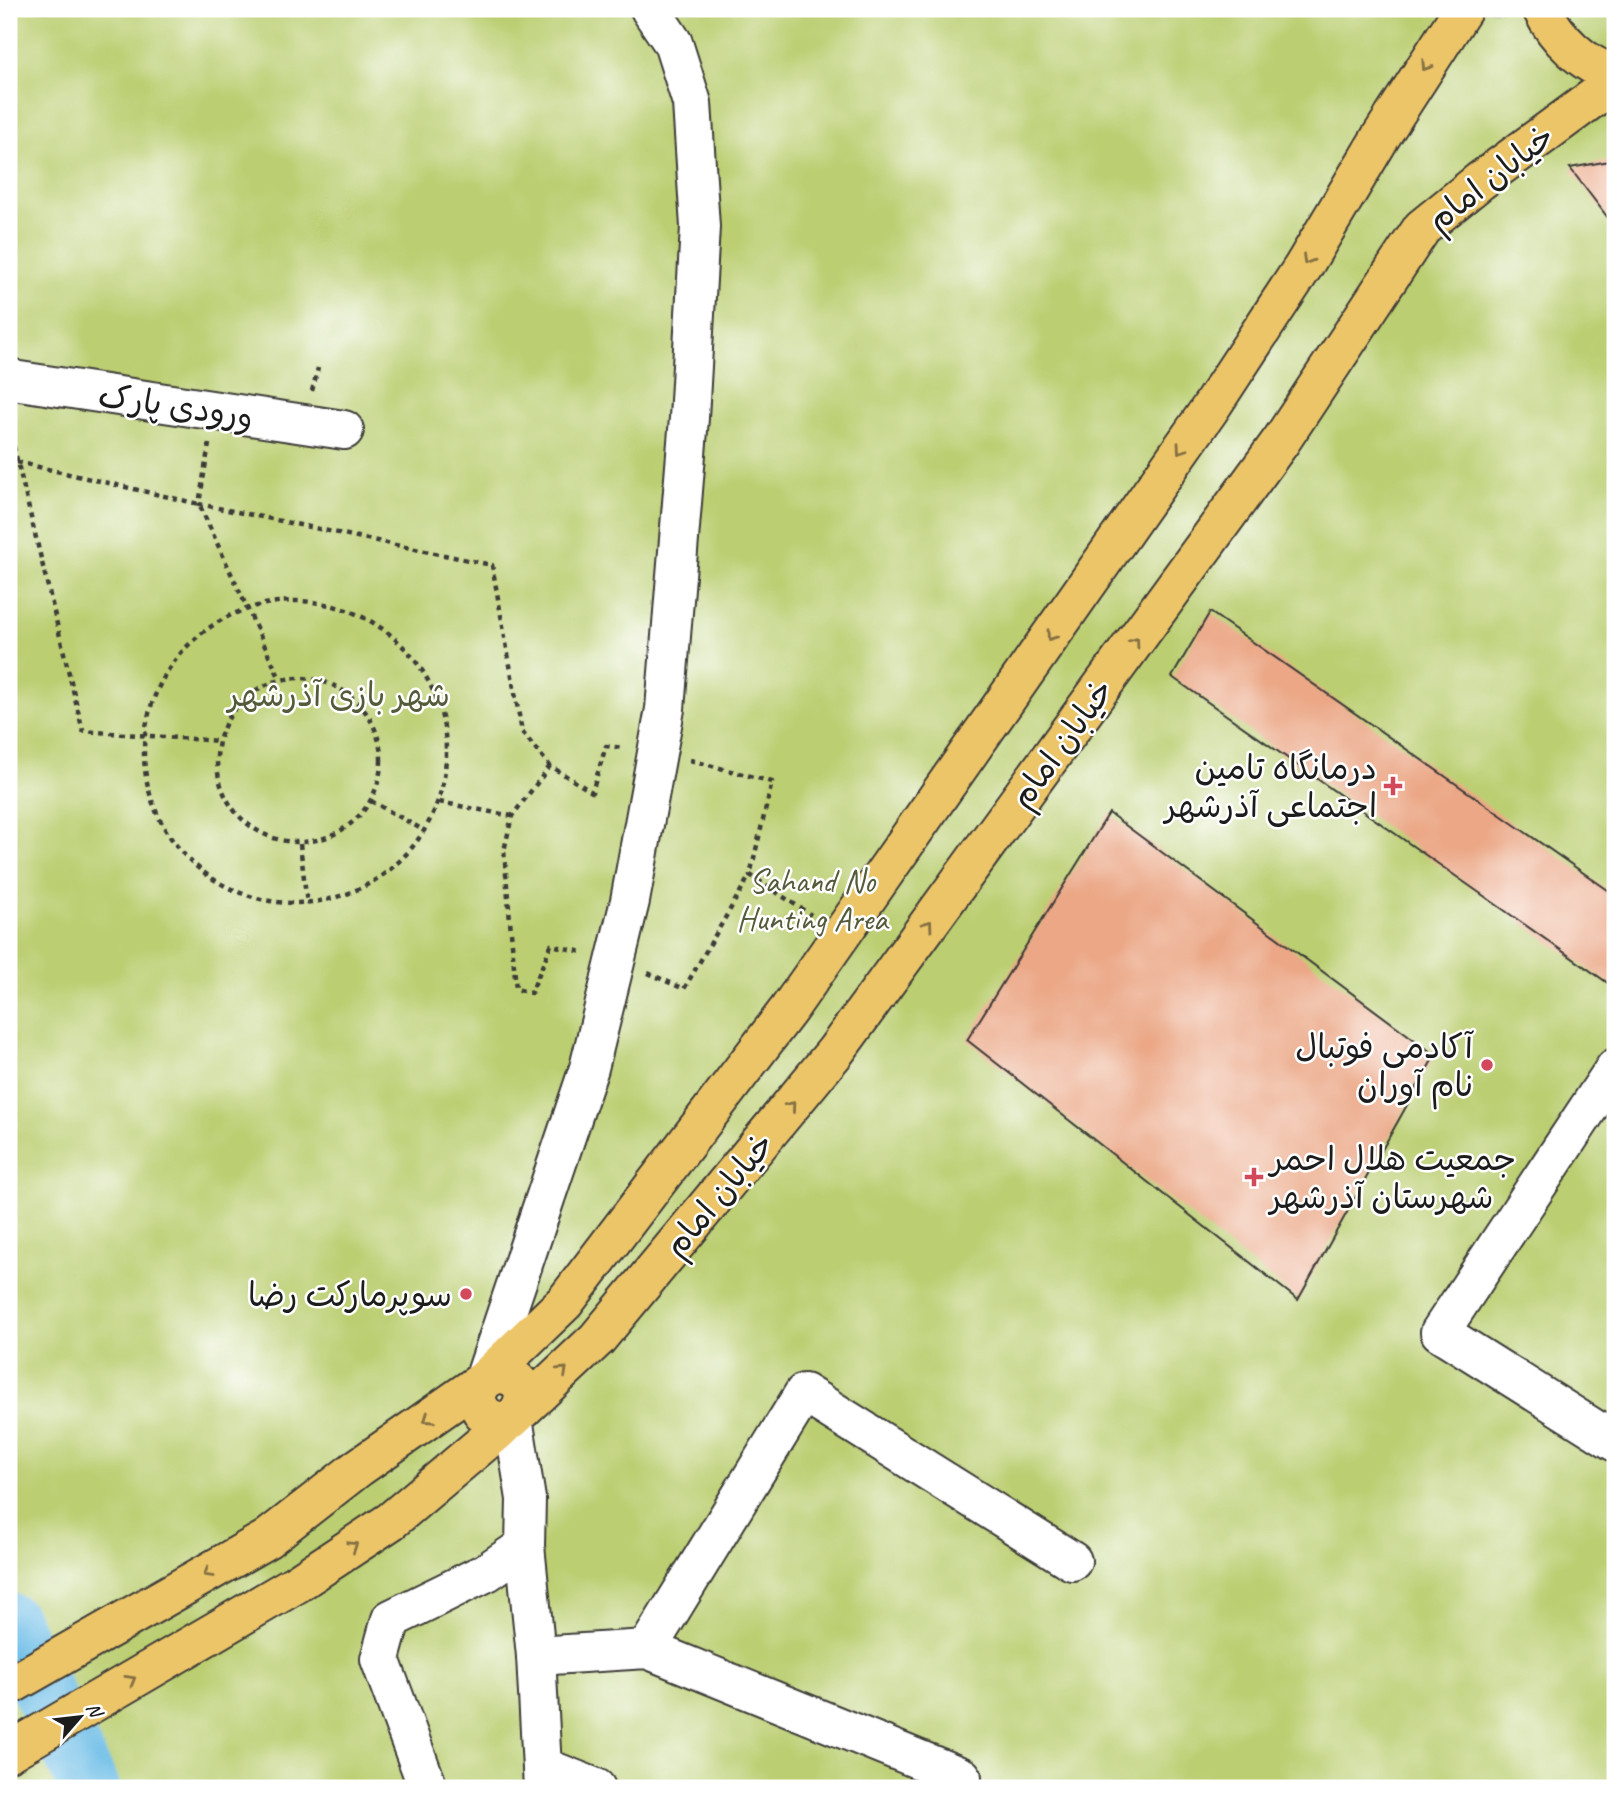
<svg xmlns="http://www.w3.org/2000/svg" width="1624" height="1797" font-family="Caveat,'Playpen Sans Arabic',sans-serif">
  <style>
    .green { fill: #bbcf72; stroke: #6c7647; stroke-width: 2 }
    .lines { fill: none; stroke-linecap: round; stroke-linejoin: round }
    .river { stroke: #6bbce6; stroke-width: 60 }
    .building { fill: #eba786 }
    .minor-casing { stroke: #3d3a37; stroke-width: 42 }
    .major-casing { stroke: #3d3a37; stroke-width: 42 }
    .path { stroke: #3d3a37; stroke-width: 4.5; stroke-dasharray: 5 5; stroke-linecap: butt }
    .minor { stroke: #fff; stroke-width: 38 }
    .major { stroke: #edc569; stroke-width: 38 }
    .oneway { stroke: #847042 }
    .poi-dot { fill: #d1495b; stroke: #fff; stroke-width: 2.5 }
    .labels { text-anchor: middle; stroke-width: 5; stroke-linejoin: round; paint-order: stroke }
    .street-label { font-size: 33px; fill: #1c1c1c; stroke: #fff }
    .park-label { font-size: 33px; fill: #545b3a; stroke: #fff }
    .poi-label { font-size: 33px; fill: #1c1c1c; stroke: #fff; text-anchor: end }
  </style>
  <rect width="100%" height="100%" fill="#fff"/>
  <filter id="ink" filterUnits="userSpaceOnUse"><feTurbulence type="fractalNoise" baseFrequency=".0143" numOctaves="2"/><feDisplacementMap in="SourceGraphic" scale="14" xChannelSelector="R" yChannelSelector="G"/><feConvolveMatrix kernelMatrix="1 2 1 2 8 2 1 2 1" color-interpolation-filters="sRGB"/></filter>
  <filter id="wash" filterUnits="userSpaceOnUse"><feTurbulence type="fractalNoise" baseFrequency=".00686" numOctaves="4" result="noise"/><feDisplacementMap in="SourceGraphic" scale="28" xChannelSelector="R" yChannelSelector="G"/><feGaussianBlur stdDeviation="1.57" result="paint"/><feColorMatrix in="noise" values="0 0 0 0 0 0 0 0 0 0 0 0 0 0 0 0 0 1.4 0 .05"/><feComposite in="paint" operator="in"/></filter>
  <g filter="url(#wash)">
    <rect width="100%" height="100%" fill="#f5e5cf"/>
    <rect class="green" x="9" y="9" width="1606" height="1779"/>
    <g class="lines">
      <polyline class="river" points="9,1623 90,1788"/>
    </g>
    <g id="blocks">
      <g class="building">
        <polygon points="1615,160 1615,227 1570,168"/>
        <polygon points="1210,612 1615,895 1615,988 1172,677"/>
        <polygon points="1109,813 1435,1055 1298,1300 967,1040"/>
      </g>
    </g>
  </g>
  <g filter="url(#ink)">
    <use href="#blocks" fill-opacity="0" stroke="#3d3a37" stroke-width="2"/>
    <g class="lines">
      <g class="minor-casing">
        <g id="minor">
          <polyline points="9,377 13,380 344,430"/>
          <polyline points="1615,1068 1440,1332 1615,1442"/>
          <polyline points="484,1380 589,1068 630,901 665,709 689,418 700,227 692,103 673,43 650,9"/>
          <polyline points="513,1418 526,1499 525,1546 536,1656 543,1788"/>
          <polyline points="647,1649 804,1393 1072,1561"/>
          <polyline points="536,1656 647,1649 962,1777"/>
          <polyline points="543,1767 596,1788"/>
          <polyline points="428,1788 380,1659 391,1619 487,1572 525,1546"/>
        </g>
      </g>
      <g class="major-casing">
        <g id="major">
          <path d="M1542,9C1556,38 1584,66 1615,74"/>
          <polyline points="9,1686 267,1539 358,1468 484,1380 565,1302 789,1009 1209,410 1303,267 1380,138 1463,9"/>
          <path d="M9,1752L296,1584L391,1521L513,1418C531,1400 526,1377 499,1373L484,1380L476,1394C478,1415 493,1426 513,1418L597,1339L835,1052L1281,441L1422,228L1480,181L1615,82"/>
        </g>
      </g>
      <g class="path">
        <polyline points="312,391 318,368"/>
        <polyline points="9,427 83,731 219,741"/>
        <polyline points="209,444 199,504 492,565 522,732 550,766 592,792 606,746 623,748"/>
        <polyline points="17,462 199,504 280,679"/>
        <circle cx="295" cy="752" r="151"/>
        <circle cx="299" cy="760" r="82"/>
        <polyline points="690,760 772,782 750,875 811,915"/>
        <polyline points="550,766 512,816 504,851 516,989 531,993 551,945 583,952"/>
        <polyline points="371,801 425,831"/>
        <polyline points="439,802 512,816"/>
        <polyline points="300,844 307,904"/>
        <polyline points="648,973 684,989 750,875"/>
      </g>
      <use href="#minor" class="minor"/>
      <use href="#major" class="major"/>
    </g>
    <defs><path id="oneway-chevron" d="M-2-3.5L2.5 0L-2 3.5" fill="none" stroke-width="1.6" stroke-linecap="round" stroke-linejoin="round" transform="scale(1.75)"/></defs>
    <g class="oneway">
      <use href="#oneway-chevron" transform="translate(1426 66) rotate(123)"/>
      <use href="#oneway-chevron" transform="translate(1307 260) rotate(121)"/>
      <use href="#oneway-chevron" transform="translate(1181 449) rotate(125)"/>
      <use href="#oneway-chevron" transform="translate(1051 636) rotate(125)"/>
      <use href="#oneway-chevron" transform="translate(1135 642) rotate(-54)"/>
      <use href="#oneway-chevron" transform="translate(928 925) rotate(-54)"/>
      <use href="#oneway-chevron" transform="translate(791 1106) rotate(-50)"/>
      <use href="#oneway-chevron" transform="translate(563 1371) rotate(-43)"/>
      <use href="#oneway-chevron" transform="translate(428 1419) rotate(145)"/>
      <use href="#oneway-chevron" transform="translate(353 1546) rotate(-33)"/>
      <use href="#oneway-chevron" transform="translate(208 1573) rotate(150)"/>
      <use href="#oneway-chevron" transform="translate(131 1680) rotate(-30)"/>
    </g>
  </g>
  <g class="poi-dot">
    <path d="M1389.5 775.5h7v7h7v7h-7v7h-7v-7h-7v-7h7z"/>
    <circle cx="1487" cy="1065" r="7"/>
    <path d="M1250.5 1166.5h7v7h7v7h-7v7h-7v-7h-7v-7h7z"/>
    <circle cx="466" cy="1294" r="7"/>
  </g>
  <g class="labels">
    <g class="street-label">
      <text transform="translate(1490 177) rotate(-38)" y="12">خیابان امام</text>
      <text transform="translate(176 405) rotate(8)" y="12">ورودی پارک</text>
      <text transform="translate(1061 743) rotate(-54)" y="12">خیابان امام</text>
      <text transform="translate(718 1194) rotate(-50)" y="12">خیابان امام</text>
    </g>
    <g class="park-label">
      <text x="339" y="706">شهر بازی آذرشهر</text>
      <text x="812" y="892">Sahand No<tspan x="812" dy="38">Hunting Area</tspan></text>
    </g>
    <g class="poi-label">
      <text x="1377" y="779">درمانگاه تامین<tspan x="1377" dy="38">اجتماعی آذرشهر</tspan></text>
      <text x="1473" y="1058">آکادمی فوتبال<tspan x="1473" dy="38">نام آوران</tspan></text>
      <text x="1270" y="1170" text-anchor="start">جمعیت هلال احمر<tspan x="1270" dy="38">شهرستان آذرشهر</tspan></text>
      <text x="452" y="1306">سوپرمارکت رضا</text>
    </g>
  </g>
  <rect width="1624" height="1797" fill="none" stroke="#fff" stroke-width="35"/>
  <g transform="translate(80 1717) rotate(62)" stroke="#ffffff" stroke-width="5" paint-order="stroke">
  <path d="M0-5L12 26L0 18L-12 26Z" fill="#1c1c1c"/>
  <text y="-10" font-size="19" font-weight="bold" text-anchor="middle" fill="#1c1c1c">N</text>
  </g>
</svg>
